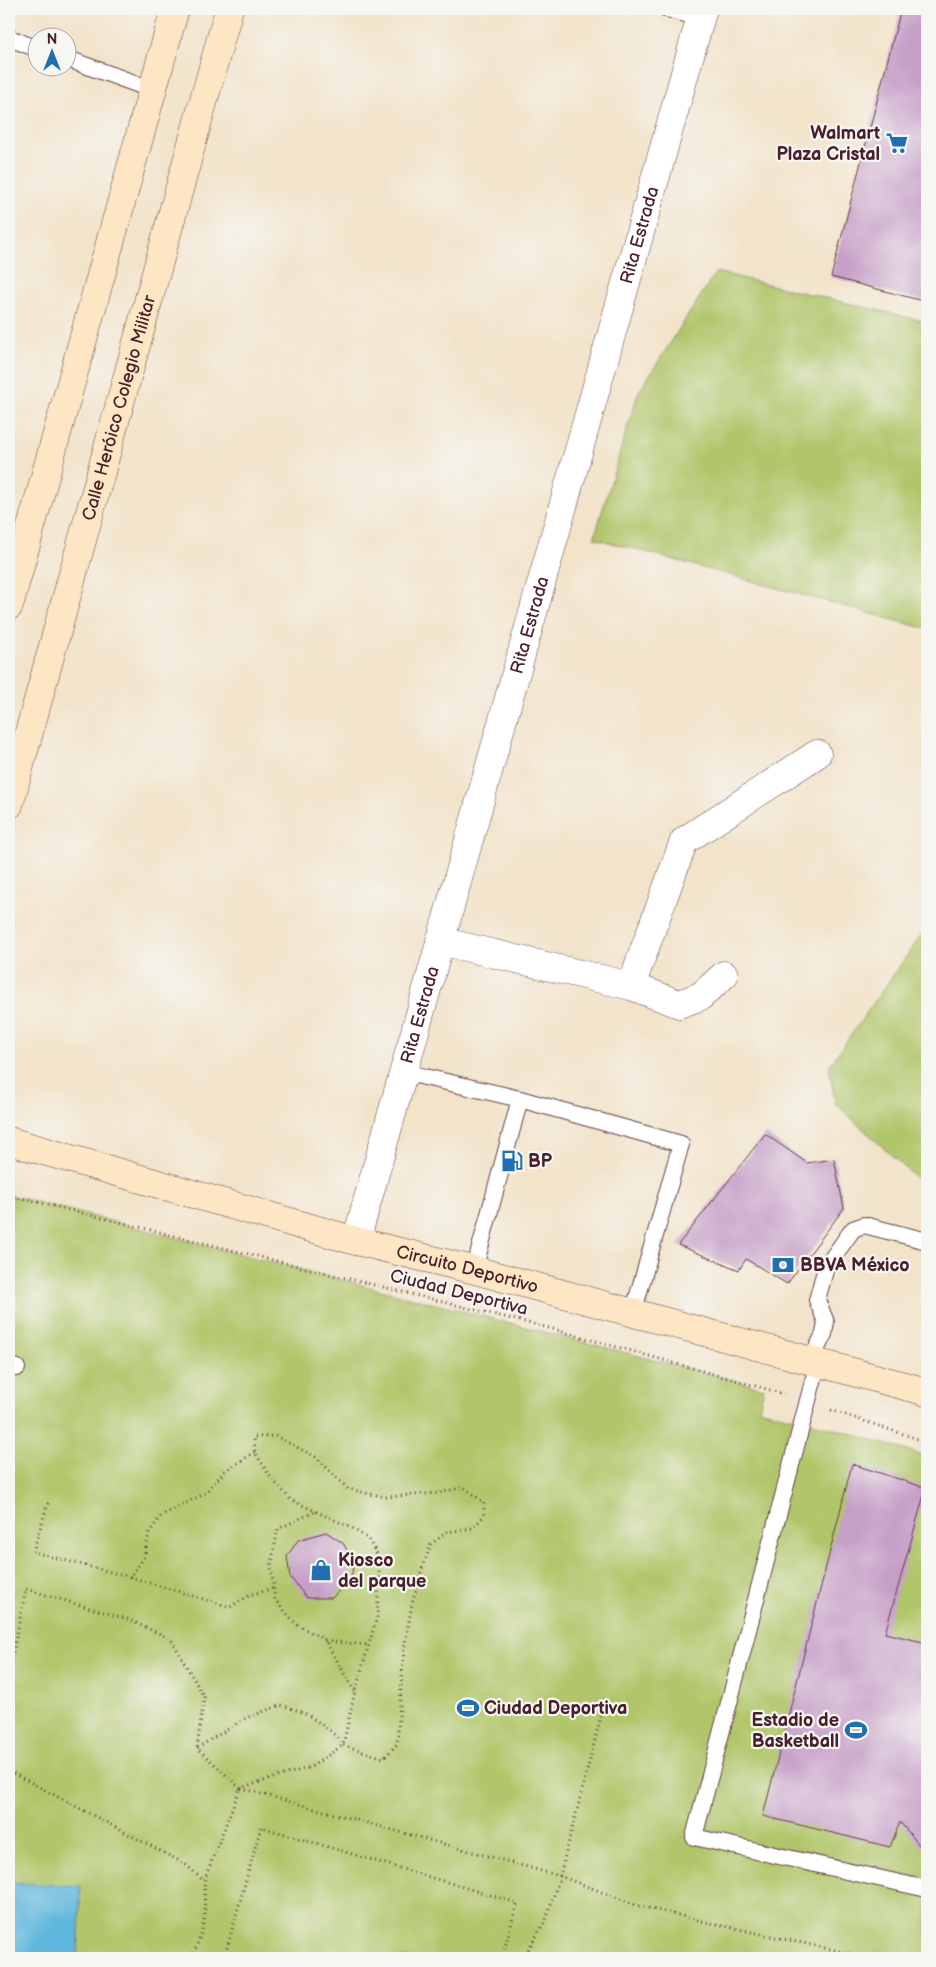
<svg xmlns="http://www.w3.org/2000/svg" width="936" height="1967" font-family="'Balsamiq Sans',sans-serif">
  <style>
    .green { fill: #b1c66a; stroke: #7e724a }
    .water { fill: #60b7dd; stroke: #556b84 }
    .building { fill: #c69fc7 }
    .lines { fill: none; stroke-linecap: round; stroke-linejoin: round }
    .lane-casing { stroke: #633c43; stroke-width: 18 }
    .street-casing { stroke: #633c43; stroke-width: 29 }
    .secondary-casing { stroke: #633c43; stroke-width: 29 }
    .path { stroke: #633c43; stroke-width: 3; stroke-dasharray: 1 4; stroke-linecap: butt }
    .lane { stroke: #fff; stroke-width: 16 }
    .street { stroke: #fff; stroke-width: 28 }
    .secondary { stroke: #fce6c4; stroke-width: 28 }
    .labels { text-anchor: middle; stroke-width: 4.5; stroke-linejoin: round; paint-order: stroke }
    .poi-label { font-size: 18px; font-weight: bold; fill: #4a1f2b; stroke: #f6f6f2; text-anchor: start }
    .street-label { font-size: 18px; fill: #4a1f2b; stroke: #f6f6f2 }
  </style>
  <rect width="100%" height="100%" fill="#f6f6f2"/>
  <filter id="ink" filterUnits="userSpaceOnUse"><feTurbulence type="fractalNoise" baseFrequency=".02" numOctaves="2"/><feDisplacementMap in="SourceGraphic" scale="10" xChannelSelector="R" yChannelSelector="G"/><feConvolveMatrix kernelMatrix="1 2 1 2 8 2 1 2 1" color-interpolation-filters="sRGB"/></filter>
  <filter id="wash" filterUnits="userSpaceOnUse"><feTurbulence type="fractalNoise" baseFrequency=".0096" numOctaves="4" result="noise"/><feDisplacementMap in="SourceGraphic" scale="20" xChannelSelector="R" yChannelSelector="G"/><feGaussianBlur stdDeviation="1.12" result="paint"/><feColorMatrix in="noise" values="0 0 0 0 0 0 0 0 0 0 0 0 0 0 0 0 0 1.4 0 .05"/><feComposite in="paint" operator="in"/></filter>
  <g filter="url(#wash)">
    <rect width="100%" height="100%" fill="#f2e3c9"/>
    <g class="green">
      <polygon points="716,272 927,322 927,629 594,538 638,393"/>
      <polygon points="927,927 927,1181 916,1178 835,1103 829,1066"/>
      <polygon points="9,1195 764,1388 759,1409 850,1433 927,1457 927,1958 9,1958"/>
    </g>
    <polygon class="water" points="9,1883 81,1886 78,1958 9,1958"/>
    <g id="blocks">
      <g class="building">
        <polygon points="901,9 927,9 927,302 831,277"/>
        <polygon points="765,1134 807,1163 834,1159 844,1208 787,1284 746,1259 739,1270 678,1245"/>
        <polygon points="852,1464 926,1488 885,1633 927,1643 927,1850 921,1847 900,1822 890,1847 763,1816"/>
        <polygon points="326,1532 343,1543 354,1562 351,1578 332,1598 307,1598 290,1577 287,1556 298,1540"/>
      </g>
    </g>
  </g>
  <g filter="url(#ink)">
    <use href="#blocks" fill-opacity="0" stroke="#633c43" stroke-width="1"/>
    <g class="lines">
      <g class="lane-casing">
        <g id="lane">
          <polyline points="667,9 700,18"/>
          <polyline points="9,38 38,49"/>
          <polyline points="68,59 153,90"/>
          <polyline points="403,1072 520,1099"/>
          <polyline points="474,1270 520,1099 681,1144 633,1313"/>
          <polyline points="811,1360 824,1334 826,1322 817,1300 826,1267 853,1229 864,1225 927,1241"/>
          <polyline points="818,1362 694,1837 927,1889"/>
          <polyline points="9,1365 17,1368"/>
        </g>
      </g>
      <g class="street-casing">
        <g id="street">
          <polyline points="440,941 631,986 679,1004 701,996 724,975"/>
          <polyline points="631,986 684,841 817,754"/>
          <path id="s1" d="M356,1241L703,9"/>
        </g>
      </g>
      <g class="secondary-casing">
        <g id="secondary">
          <polyline points="9,606 175,9"/>
          <path id="s2" d="M9,805L229,9"/>
          <path id="s3" d="M9,1141L356,1241L474,1270L927,1392"/>
        </g>
      </g>
      <g class="path">
        <polyline points="9,1195 557,1330 784,1394"/>
        <polyline points="831,1410 927,1442"/>
        <polyline points="48,1503 33,1552 130,1577 144,1557 149,1533 162,1515 204,1494 225,1471 255,1452"/>
        <polyline points="314,1512 278,1529 271,1565 275,1600 296,1624 325,1640 355,1692"/>
        <polyline points="130,1577 230,1607 250,1595 274,1588"/>
        <polyline points="325,1641 369,1645"/>
        <polyline points="9,1672 26,1589 127,1619 171,1639 204,1697 197,1748 240,1788 311,1767 343,1745 355,1692 377,1617 380,1559 368,1539 352,1528 291,1500 271,1478 255,1452 254,1437 275,1436 316,1457 348,1489 385,1497 439,1493 464,1487 484,1503 484,1516 473,1528 447,1532 431,1544 422,1569 412,1604 404,1649 397,1744 384,1758 343,1745 332,1732 305,1713 281,1705 246,1718 197,1748"/>
        <polyline points="9,1771 185,1864 204,1881"/>
        <polyline points="192,1958 201,1934 205,1916 204,1881 240,1788 560,1876 636,1905 706,1922 871,1958"/>
        <polyline points="224,1958 261,1827 517,1903 502,1958"/>
        <polyline points="523,1958 546,1920 560,1876 602,1712"/>
      </g>
      <use href="#lane" class="lane"/>
      <use href="#street" class="street"/>
      <use href="#secondary" class="secondary"/>
    </g>
  </g>
  <defs>
    <g id="supermarket-bare" transform="scale(1.725)"><path d="M-6-5.5h2.5l.6 2H6L4.5 2H-2.5L-4.4-4H-6ZM-1.5 3.2a1.3 1.3 0 1 0 .1 0ZM3 3.2a1.3 1.3 0 1 0 .1 0Z" fill="#1f6fb2" stroke="#f6f6f2" stroke-width="2.5" paint-order="stroke"/></g>
    <g id="fuel-bare" transform="scale(1.725)"><path d="M-5.5-6h7V0h2V4h1.3V-2.5L3-4.5l.8-.8L6-3V5H2.5V1h-1V6h-7ZM-4.2-4.7v3.2H.2V-4.7Z" fill="#1f6fb2" stroke="#f6f6f2" stroke-width="2.5" paint-order="stroke"/></g>
    <g id="bank-bare" transform="scale(1.725)"><path d="M-6-4H6V4H-6ZM0-2.3a2.3 2.3 0 1 0 0 4.6a2.3 2.3 0 1 0 0-4.6Z" fill="#1f6fb2" stroke="#f6f6f2" stroke-width="2.5" paint-order="stroke"/></g>
    <g id="shop-bare" transform="scale(1.725)"><path d="M-5-2.5h2.3a2.7 3.5 0 0 1 5.4 0H5L5.5 6h-11ZM-1.5-2.5h3a1.5 2.3 0 0 0-3 0Z" fill="#1f6fb2" stroke="#f6f6f2" stroke-width="2.5" paint-order="stroke"/></g>
    <g id="stadium-bare" transform="scale(1.725)"><path d="M0-5a6.5 5 0 1 0 0 10a6.5 5 0 1 0 0-10ZM-3.5-1.8h7v3.6h-7Z" fill="#1f6fb2" stroke="#f6f6f2" stroke-width="2.5" paint-order="stroke"/></g>
  </defs>
  <g fill-rule="evenodd">
    <use href="#supermarket-bare" x="897" y="143"/>
    <use href="#fuel-bare" x="512" y="1161"/>
    <use href="#bank-bare" x="783" y="1265"/>
    <use href="#shop-bare" x="321" y="1570"/>
    <use href="#stadium-bare" x="468" y="1708"/>
    <use href="#stadium-bare" x="856" y="1730"/>
  </g>
  <g class="labels">
    <g class="poi-label">
      <text x="880" y="139" text-anchor="end">Walmart<tspan x="880" dy="21">Plaza Cristal</tspan></text>
      <text x="528" y="1167">BP</text>
      <text x="800" y="1271">BBVA México</text>
      <text x="338" y="1566">Kiosco<tspan x="338" dy="21">del parque</tspan></text>
      <text x="484" y="1714">Ciudad Deportiva</text>
      <text x="839" y="1726" text-anchor="end">Estadio de<tspan x="839" dy="21">Basketball</tspan></text>
    </g>
    <g class="street-label">
      <text dy="6" stroke="none"><textPath href="#s1" startOffset="1045">Rita Estrada</textPath></text>
      <text dy="6" stroke="none"><textPath href="#s2" startOffset="412">Calle Heróico Colegio Militar</textPath></text>
      <text dy="6" stroke="none"><textPath href="#s1" startOffset="640">Rita Estrada</textPath></text>
      <text dy="6" stroke="none"><textPath href="#s1" startOffset="235">Rita Estrada</textPath></text>
      <text dy="6" stroke="none"><textPath href="#s3" startOffset="476">Circuito Deportivo</textPath></text>
      <text transform="translate(459 1292) rotate(14)" y="6">Ciudad Deportiva</text>
    </g>
  </g>
  <rect width="936" height="1967" fill="none" stroke="#f6f6f2" stroke-width="30"/>
  <g transform="translate(52 52)"><circle r="24" fill="#f6f6f2" stroke="#b1a0a2"/>
  <path d="M0-4L9 19L0 12L-9 19Z" fill="#1f6fb2"/>
  <text y="-8" font-size="14" font-weight="bold" text-anchor="middle" fill="#4a1f2b">N</text>
  </g>
</svg>
